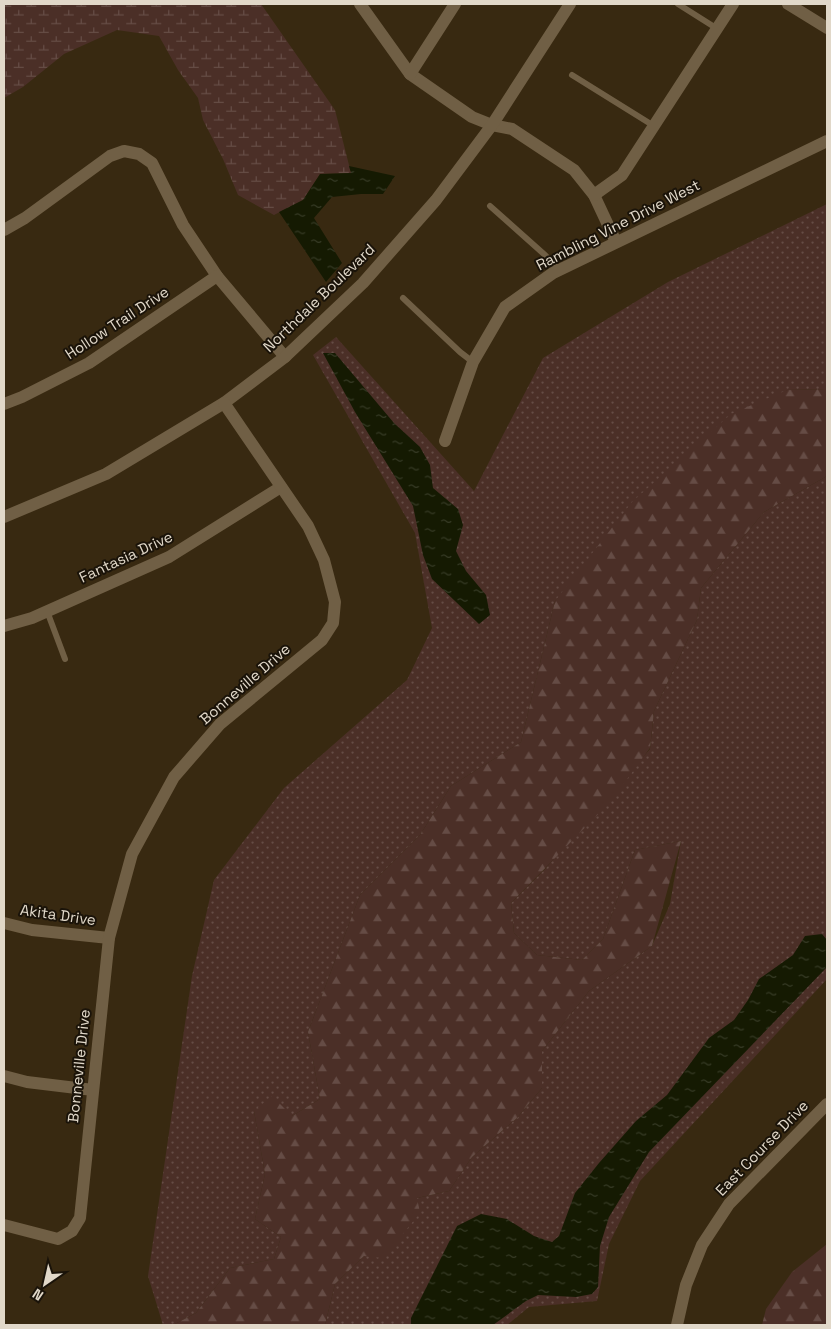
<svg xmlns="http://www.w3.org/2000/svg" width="831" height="1329" font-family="'Space Grotesk',sans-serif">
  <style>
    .grass { fill: url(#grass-dots) }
    .forest { fill: url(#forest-firs) }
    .wetland { fill: url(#wetland-marsh) }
    .water { fill: url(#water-ripples) }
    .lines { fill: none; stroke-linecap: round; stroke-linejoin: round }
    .lane { stroke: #705f45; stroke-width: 6 }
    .street { stroke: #705f45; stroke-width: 12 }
    .labels { text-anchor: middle; stroke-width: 4; stroke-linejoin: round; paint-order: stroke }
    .street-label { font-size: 15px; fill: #e1d8c9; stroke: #1a1309 }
  </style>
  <defs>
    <pattern id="grass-dots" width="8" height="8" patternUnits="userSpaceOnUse" patternTransform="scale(1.25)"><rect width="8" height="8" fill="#4b2f27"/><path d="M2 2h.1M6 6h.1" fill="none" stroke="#654c45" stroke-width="1.8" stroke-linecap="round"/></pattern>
    <pattern id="forest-firs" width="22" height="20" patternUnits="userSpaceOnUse" patternTransform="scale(1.25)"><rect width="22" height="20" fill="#4b2f27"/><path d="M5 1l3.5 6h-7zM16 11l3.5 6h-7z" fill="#654c45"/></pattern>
    <pattern id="wetland-marsh" width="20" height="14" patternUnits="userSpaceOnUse" patternTransform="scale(1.25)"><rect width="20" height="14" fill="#4b2f27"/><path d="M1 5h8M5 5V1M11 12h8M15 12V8" fill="none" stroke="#654c45"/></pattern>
    <pattern id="water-ripples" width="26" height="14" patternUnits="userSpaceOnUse" patternTransform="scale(1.25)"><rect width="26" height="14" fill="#151a02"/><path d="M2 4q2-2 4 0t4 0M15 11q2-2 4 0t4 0" fill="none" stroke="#373b26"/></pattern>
  </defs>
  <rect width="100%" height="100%" fill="#382911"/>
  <g class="grass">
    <polygon points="827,204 827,389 787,390 555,601 521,742 451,786 420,835 360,895 308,1032 320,1099 292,1116 254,1111 265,1174 255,1219 281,1237 274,1259 230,1268 196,1313 173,1325 163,1325 148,1276 192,976 214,880 284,788 407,680 432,628 415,533 313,355 336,337 474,491 543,358 668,282"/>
    <polygon points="827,476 827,979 640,1181 609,1244 597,1301 529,1307 507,1325 325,1325 335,1284 364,1256 417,1198 449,1191 472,1157 517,1118 542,1088 542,1051 589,991 652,946 670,904 681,841 635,850 603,939 582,960 537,955 514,933 511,903 546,868 650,749 654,711 697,620 701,588 764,512"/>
  </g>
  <g class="forest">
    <polygon points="827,389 827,476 764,512 701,588 697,620 654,711 650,748 611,801 511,903 514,933 537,955 582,960 603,939 635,850 681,841 652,946 589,991 542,1051 542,1088 517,1118 472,1157 449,1191 417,1198 420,1213 383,1258 364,1256 335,1284 325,1325 173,1325 196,1313 230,1268 274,1259 281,1237 255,1219 265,1174 254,1111 272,1096 292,1116 320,1099 308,1032 360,895 420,835 451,786 521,742 555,601 632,502 731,414 787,390"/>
    <polygon points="827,1244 827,1325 762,1325 766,1309 792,1272"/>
  </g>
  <polygon class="wetland" points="4,4 261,4 335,110 351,173 320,174 303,200 274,215 238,195 223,159 203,120 198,98 178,70 159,36 117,30 64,54 23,87 4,98"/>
  <g class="water">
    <polygon points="349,166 395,176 383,194 361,194 332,197 314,218 342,263 326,282 279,212 303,200 320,174 351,173"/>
    <polygon points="323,353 335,353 394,423 420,447 430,465 433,488 458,509 463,525 456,551 466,571 486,595 490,615 479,624 432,579 423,555 413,506 355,412"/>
    <polygon points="822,934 827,940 827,967 649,1152 609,1217 600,1246 598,1287 592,1294 576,1297 538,1295 526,1301 493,1325 411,1325 411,1318 457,1226 481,1214 507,1219 534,1236 552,1242 559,1236 575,1193 599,1163 636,1121 667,1095 709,1038 734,1020 748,1000 759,979 793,955 805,936"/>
  </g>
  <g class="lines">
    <g class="lane">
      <polyline points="678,4 716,28"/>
      <polyline points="572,75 654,126"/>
      <polyline points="490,206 545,255 559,270"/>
      <polyline points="403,298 460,352 473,362"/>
      <polyline points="47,611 65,659"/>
    </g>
    <g class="street">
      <polyline points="360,4 410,74 472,117 492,125 512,129 574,170 594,195 616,242"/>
      <polyline points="788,4 827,28"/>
      <polyline points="410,74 455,4"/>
      <polyline points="594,195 622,175 733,4"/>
      <polyline points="4,230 25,218 110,156 124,151 139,154 152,163 183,225 217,276 285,357"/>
      <polyline points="4,404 22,397 89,363 217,276"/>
      <polyline points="445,441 473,362 505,307 553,273 827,141"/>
      <polyline points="4,517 106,474 224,403 285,357 363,283 436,200 492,125 570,4"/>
      <polyline points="4,626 32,618 169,557 281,487"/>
      <polyline points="4,923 32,930 109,938"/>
      <polyline points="4,1076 27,1082 93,1090"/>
      <polyline points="4,1225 58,1239 72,1231 80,1218 109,938 132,854 174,777 220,724 322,640 333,623 335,602 324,560 308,526 224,403"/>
      <polyline points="677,1325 686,1285 702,1245 729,1204 827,1104"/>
    </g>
  </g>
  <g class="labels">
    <g class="street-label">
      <text transform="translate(618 225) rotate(-27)" y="5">Rambling Vine Drive West</text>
      <text transform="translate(319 298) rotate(-44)" y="5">Northdale Boulevard</text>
      <text transform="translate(117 323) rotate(-33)" y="5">Hollow Trail Drive</text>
      <text transform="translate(126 557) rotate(-25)" y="5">Fantasia Drive</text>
      <text transform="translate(245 684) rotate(-41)" y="5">Bonneville Drive</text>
      <text transform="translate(58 915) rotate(8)" y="5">Akita Drive</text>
      <text transform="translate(79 1066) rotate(-84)" y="5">Bonneville Drive</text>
      <text transform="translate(762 1148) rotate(-46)" y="5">East Course Drive</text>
    </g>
  </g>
  <rect width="831" height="1329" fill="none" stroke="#e1d8c9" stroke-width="10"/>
  <g transform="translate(45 1284) rotate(214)" stroke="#1a1309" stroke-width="4" paint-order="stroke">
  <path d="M0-4L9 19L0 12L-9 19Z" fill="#e1d8c9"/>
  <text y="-8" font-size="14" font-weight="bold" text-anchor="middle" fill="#e1d8c9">N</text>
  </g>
</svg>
